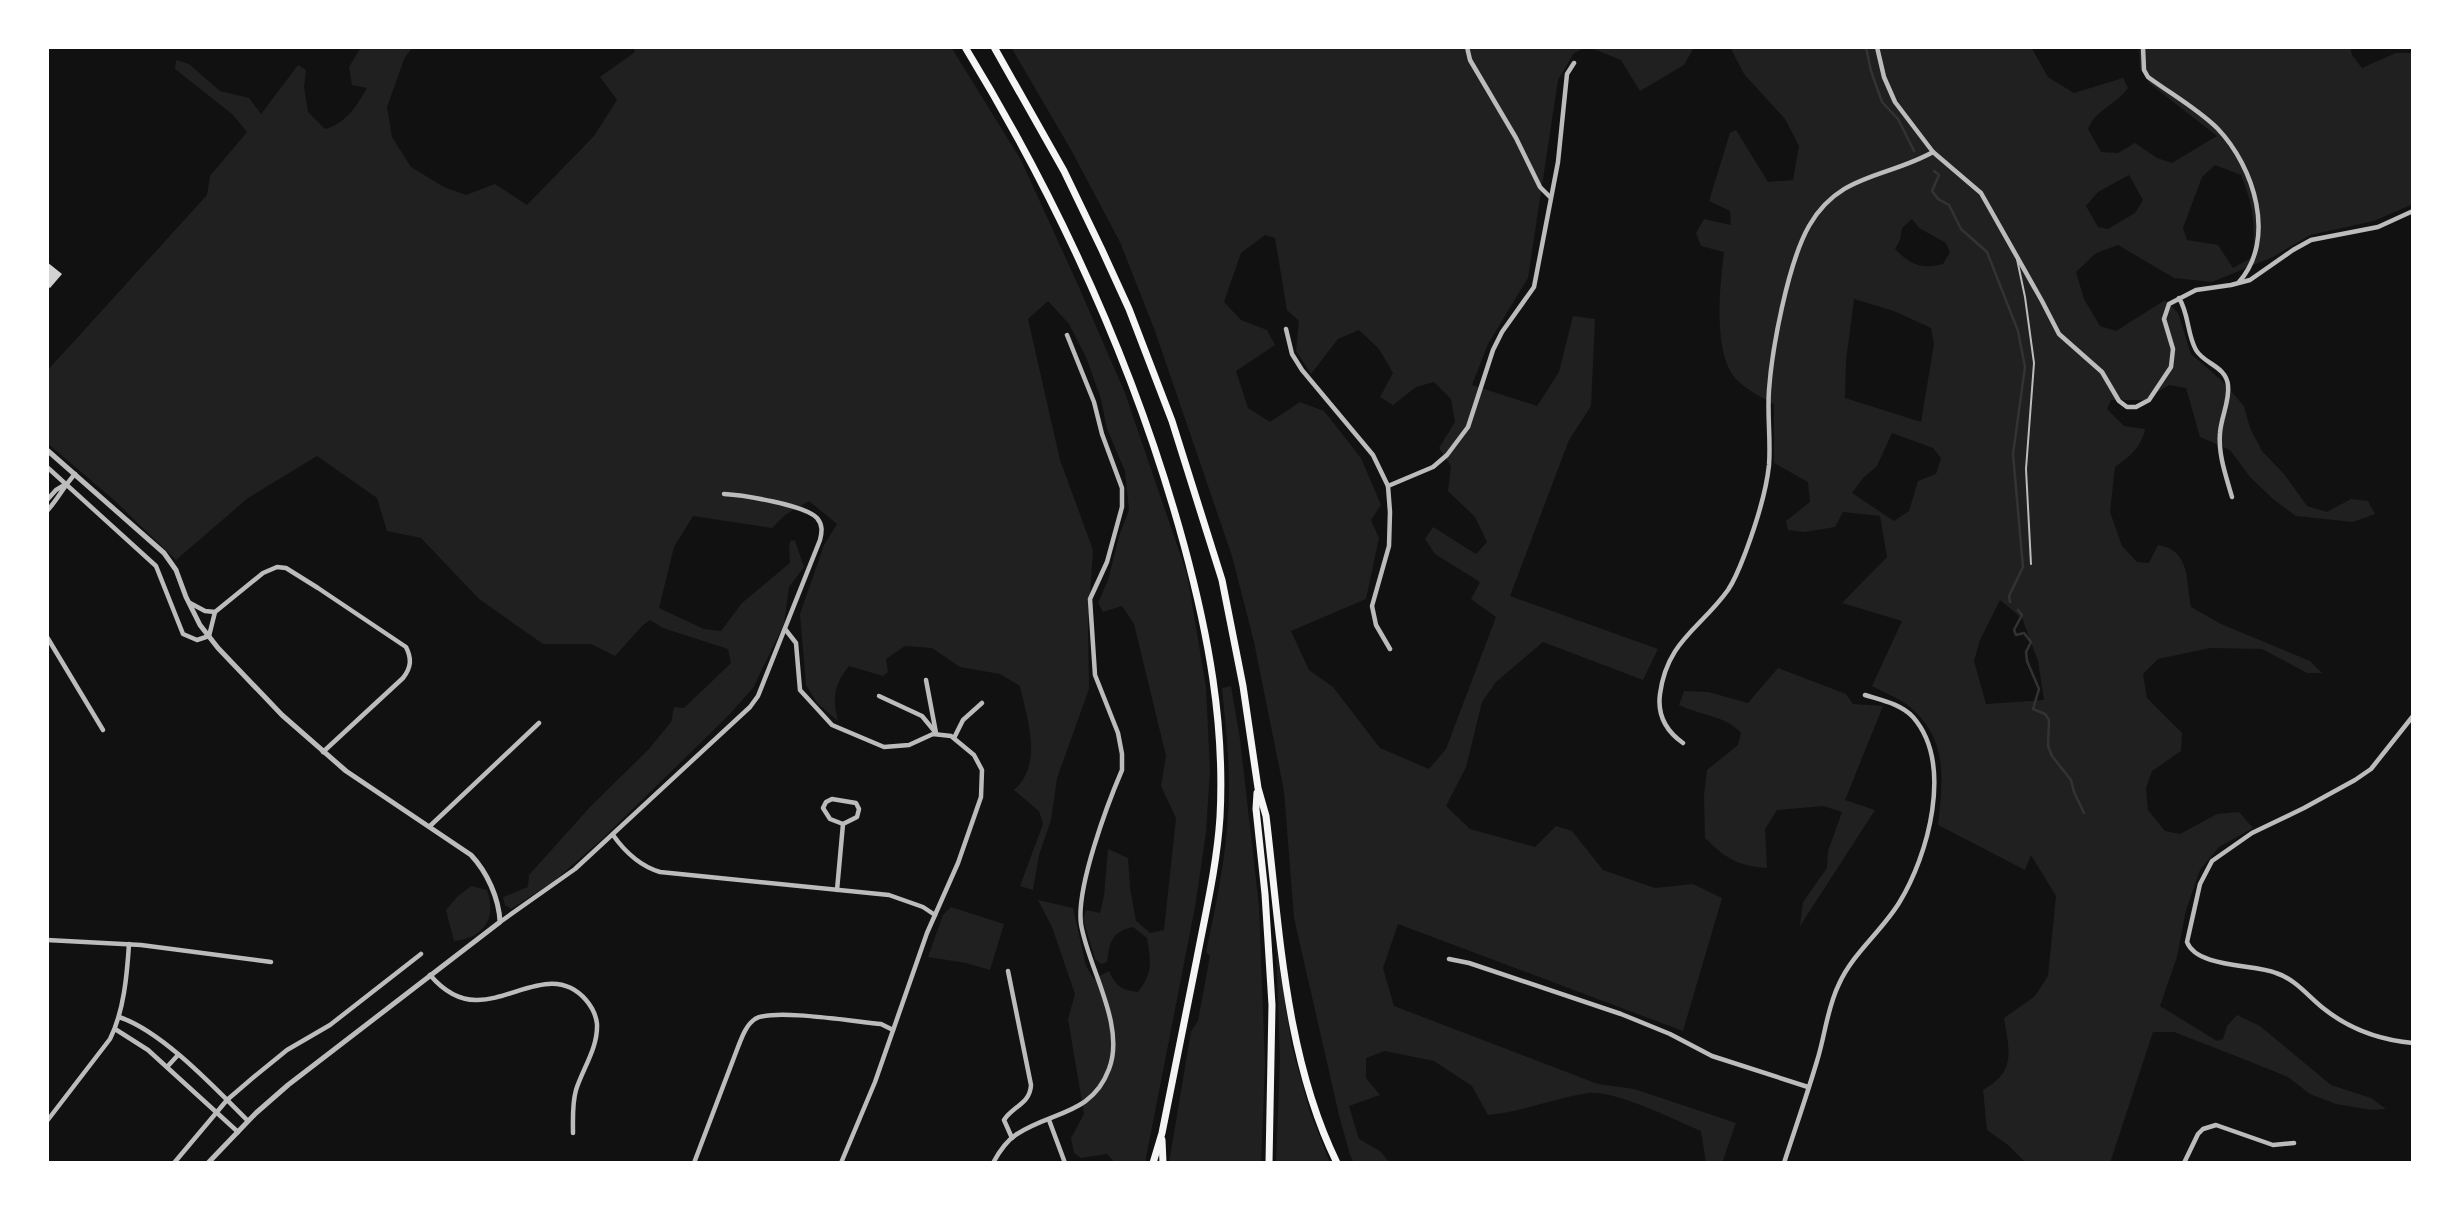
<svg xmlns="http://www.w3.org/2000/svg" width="2460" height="1210" font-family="'Source Serif 4',serif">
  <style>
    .green { fill: #202020; fill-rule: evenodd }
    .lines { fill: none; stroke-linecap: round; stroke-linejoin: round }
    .stream { stroke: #333; stroke-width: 2.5 }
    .building { fill: #d3d3d3 }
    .service { stroke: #bcbcbc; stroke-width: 2 }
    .minor { stroke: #bcbcbc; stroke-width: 4.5 }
    .tertiary { stroke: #bcbcbc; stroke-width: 5 }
    .motorway { stroke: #f5f5f5; stroke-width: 7 }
  </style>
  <rect width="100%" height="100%" fill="#111"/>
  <g class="green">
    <path d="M361,47H413L405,57L387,107L392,137L411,167L444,187L466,195L495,184L527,205L594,136L617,100L600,77L635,52L633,47H951L1021,160L1078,285L1125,393L1187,574L1206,687L1210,770L1206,833L1195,907L1145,1163H1115L1107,1154L1081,1158L1074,1153L1071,1138L1084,1114L1068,1019L1075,994L1052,927L1038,900L1073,908L1086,966L1094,979L1109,971C1116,986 1121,990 1138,992C1153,973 1151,961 1147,938L1133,927C1111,932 1110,942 1107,962L1101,964L1095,959L1083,919L1086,910L1100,913L1104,896L1108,849L1128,858L1130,888L1136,921L1150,933L1164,930L1176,818L1161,786L1166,756L1134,624L1122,606L1103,612L1098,603L1108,580L1120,533L1129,510L1125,471L1107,429L1101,399L1086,357L1069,324L1048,301L1028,319L1060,460L1093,550L1088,627L1089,689L1057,778L1051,820L1039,855L1033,890L1020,886L1043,824L1039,811L1014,790C1044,763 1027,720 1020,686L1000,674L960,667L932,648L905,646L886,659L888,672L883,676L849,666C834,685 832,698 838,721L817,703L806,685L800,614L824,545L837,524L809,501L785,515L772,528L693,516L674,547L659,608L704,629L721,631L742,603L790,563L789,545L791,540L795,541L804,567L789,587L784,624L753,688L727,717L601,840L553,882L511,909L505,905L503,897L528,887L529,875L590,807L648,750L671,722L674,707L684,708L731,663L728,649L663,628L650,620L643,625L615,656L591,644H543L479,599L421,538L387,531L377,498L317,456L248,498L176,560L114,500L47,443V371L207,195L210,176L247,132L232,114L175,69L176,60L189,64L220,91L249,98L261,114L298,65L306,70L304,87L308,112L325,129C345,124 357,106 367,88L352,85L349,67Z"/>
    <path d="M1011,47H1586L1574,53L1558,80L1528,278L1488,344L1472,385L1537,406L1559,372L1573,316L1595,319L1591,406L1569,440L1510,596L1658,649L1643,680L1543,642L1496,682L1482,702L1466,767L1446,806L1470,829L1535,847L1556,826L1572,831L1603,870L1655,888L1693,884L1722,898L1683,1031L1398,924L1383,968L1394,1006L1598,1084L1634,1089L1736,1123L1722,1163H1706L1701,1131C1676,1120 1613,1089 1588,1093C1554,1098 1523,1112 1488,1115L1472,1086L1434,1061L1385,1051L1366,1058V1078L1380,1095L1349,1106L1359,1139L1380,1151L1390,1163H1354L1350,1155L1339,1115L1294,918L1284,791L1254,642L1232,556L1155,331L1120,242L1070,148ZM1265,235L1275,238L1287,310L1299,321L1296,351L1311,374L1338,339L1359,330L1379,349L1393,373L1380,397L1393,405L1416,387L1434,382L1451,399L1455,422L1439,448L1451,466L1448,491L1475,517L1487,542L1476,554L1433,527L1425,539L1435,554L1480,582L1471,599L1496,617L1446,749L1429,769L1380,748L1333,687L1309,670L1291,631L1366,599L1379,538L1371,520L1381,505L1361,458L1324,411L1300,402L1270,422L1248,408L1236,371L1275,345L1267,330L1241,320L1224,302L1241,253Z"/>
    <polygon points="1589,47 1694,47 1684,65 1640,91 1621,60"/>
    <path d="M1730,47H2031L2048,77L2074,93L2123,78L2128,88C2116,105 2096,109 2088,129L2101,152L2118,153L2135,143L2157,158L2172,163L2217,136L2149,83L2140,68L2139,47H2350L2352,55L2362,68L2396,53H2413V204L2374,221L2310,235L2273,257L2212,282L2174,278L2118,245L2096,253L2076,272L2084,299L2100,326L2116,331L2165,300L2178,313L2191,354L2222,381L2244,406L2250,428L2262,451L2284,474L2307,506L2327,512L2351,499L2368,501L2375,514L2353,522L2296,516L2273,499L2250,477L2230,450L2200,437L2186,388L2169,385L2144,400H2111L2107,409L2124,426L2145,429C2141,448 2130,456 2115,467L2110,512L2122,546L2137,562L2149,563L2158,545C2191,550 2186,582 2191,607L2221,624L2310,661L2322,673H2307L2262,649L2210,648L2158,659L2143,674L2147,698L2182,733L2181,751L2152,771L2146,788L2148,810L2165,831L2180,834L2217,814L2239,812L2253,828L2219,847L2200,870L2186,910L2177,957L2160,1006L2217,1041L2223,1039L2227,1026L2237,1015L2260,1026L2331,1085L2371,1098L2386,1109L2371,1110L2336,1104L2310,1094L2288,1077L2246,1060L2174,1032H2153L2110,1163H2026L2008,1145L1987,1130L1983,1090C2017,1071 2009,1051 2004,1018L2035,996L2048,976L2056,896L2031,855L2025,870L1938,825C1943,778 1949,737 1906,704C1896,697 1883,692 1872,686L1902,621L1842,603L1887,557L1880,516L1843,512L1835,527L1805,532L1788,530L1786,521L1810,502L1808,482L1774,463V404C1761,397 1748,391 1737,380C1712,355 1720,285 1724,252L1701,246L1696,233L1704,219L1731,225L1730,211L1709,201L1730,133L1736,130L1768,182L1793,180L1799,146L1785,119L1744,74ZM2215,165L2241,175C2254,208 2255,222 2253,257L2233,268L2218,245L2187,240L2183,228L2202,177ZM2129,175L2143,200L2135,213L2108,229L2098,227L2086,206L2098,192ZM1912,219L1919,228L1946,243L1950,252L1943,264C1921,270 1910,264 1895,249L1900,240L1902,228ZM1854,299L1894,311L1931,328L1934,344L1921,422L1845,398L1846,361ZM1892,433L1933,448L1941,458L1936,474L1918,481L1909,511L1894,521L1852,493L1863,478L1877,466ZM2000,600L2022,618L2038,661L2044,700L1986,704L1974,661L1980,640Z"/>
    <path d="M1778,668L1846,694L1853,704L1883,706L1845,800L1875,810L1800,926L1803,902L1827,868L1828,851L1842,812L1823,806L1777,810L1765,829L1767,868C1738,866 1725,858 1705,838L1704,795L1707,770L1738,745L1741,733C1727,716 1699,715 1679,705L1684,691L1708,692L1748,703Z"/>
    <path d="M1231,686L1240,739L1259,906L1265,1065L1261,1163H1169L1191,1031L1198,1021L1210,956L1206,952C1218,897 1229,842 1229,786C1229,753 1225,721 1222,688Z"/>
    <path d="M471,886L487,890C497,918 484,938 454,941L446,910L457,897Z"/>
    <polygon points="951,907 1004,924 990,970 966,963 928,957 943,915"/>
    <polygon points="1276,945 1292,1047 1310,1112 1330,1163 1276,1163 1280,1059"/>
  </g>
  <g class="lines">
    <g class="stream">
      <polyline points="1866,47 1871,71 1882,102 1898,119 1914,151"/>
      <polyline points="1934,171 1939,175 1932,191 1938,199 1949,205 1961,229 1987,252 2018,331 2025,367 2013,454 2023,567 2009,596 2010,602"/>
      <polyline points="2018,610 2022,615 2014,630 2016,635 2024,633 2031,642 2026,652 2027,661 2039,689 2033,709 2045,714 2049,720 2048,746 2052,756 2071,780 2074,792 2084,813"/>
    </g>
  </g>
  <polygon class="building" points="47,262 62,274 50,288 47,286"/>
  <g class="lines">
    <polyline class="service" points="2017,259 2025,297 2034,363 2026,469 2031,564"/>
    <g class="minor">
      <polyline points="1467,47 1470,60 1516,138 1540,187 1550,197"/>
      <polyline points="1877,47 1884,77 1895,102 1933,152 1981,193 2042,301 2059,334 2102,372 2119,401 2127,407 2136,407 2149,400 2171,367 2173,349 2164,319 2169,304 2196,290 2231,285 2250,280 2293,250 2311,240 2378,227 2413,211"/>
      <path d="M2143,47L2144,70L2148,77C2171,94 2198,109 2218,129C2254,167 2277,239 2239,282"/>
      <path d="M2179,298C2189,314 2187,334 2196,350C2204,364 2226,366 2228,385C2230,401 2221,417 2220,433C2218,454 2226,476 2232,497"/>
      <polyline points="1286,329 1292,354 1302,370 1373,455 1388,486 1390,512 1389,546 1372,606 1376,625 1390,649"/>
      <path d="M47,467L156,566L183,634L197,640L209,636L215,612L263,573L277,567L286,568L318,588L406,647C412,659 411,668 403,678L323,752"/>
      <polyline points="1388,486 1433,467 1447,455 1468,427 1493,350 1502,332 1534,287 1558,162 1567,74 1574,63"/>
      <polyline points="47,500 56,490 66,484"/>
      <path d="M47,511C58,499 64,486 75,474"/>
      <polyline points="190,603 205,611 215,612"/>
      <polyline points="785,629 796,643 800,690 832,725 884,747 909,745 933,734 951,736 974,755 982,770 981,797 958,863 927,933 875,1082 841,1163"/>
      <polyline points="47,637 103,730"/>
      <polyline points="926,680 936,733"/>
      <polyline points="879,696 922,716 936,733"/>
      <path d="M2413,716L2371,769L2355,780L2304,808L2252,833L2212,861L2200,884L2187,942C2197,968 2253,964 2276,973C2295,979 2308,996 2323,1008C2349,1029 2380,1040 2413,1043"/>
      <polyline points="954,738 963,720 982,703"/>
      <path d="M1683,743C1666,731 1657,716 1660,694C1667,641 1700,629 1728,590C1736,578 1741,564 1746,551C1756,524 1766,494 1769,465C1771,440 1767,415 1769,390C1772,348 1788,263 1809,226C1839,173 1887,178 1933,152"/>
      <polygon points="832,799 856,803 859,809 857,817 843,824 830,819 823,808 826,802"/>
      <polyline points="430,826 539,723"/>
      <path d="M613,835C625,852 640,866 660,872L889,895L923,907L935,915"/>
      <polyline points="837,890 843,824"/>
      <path d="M500,922L575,869L750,707L758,696L820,540C822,532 823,525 817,518C805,505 743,495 724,494"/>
      <polyline points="47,940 141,945 271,962"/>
      <polyline points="1449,959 1469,963 1621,1014 1670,1034 1712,1056 1808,1087"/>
      <path d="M1008,971L1031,1085C1030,1104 1013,1106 1004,1120L1012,1138"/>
      <path d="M430,975C442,989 457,1000 476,1000C513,1001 554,963 586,1000C592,1007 596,1015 597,1024C598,1048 583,1068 576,1090C572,1104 573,1119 573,1133"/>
      <path d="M119,1017C162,1031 215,1088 248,1121"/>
      <polyline points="115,1029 148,1050 238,1132"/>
      <polyline points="167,1067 178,1055"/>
      <polyline points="1049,1120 1065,1163"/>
      <path d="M47,1121L110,1039C124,1011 127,975 129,944"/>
      <polyline points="174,1163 227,1100 255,1076 287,1050 330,1025 421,954"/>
      <path d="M694,1163L738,1047C742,1037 746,1025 755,1019C773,1008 857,1022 881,1024L893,1030"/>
      <path d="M993,1163C999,1152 1006,1141 1017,1134C1052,1111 1092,1115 1109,1069C1126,1025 1088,968 1081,924C1076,888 1107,805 1122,770V754L1118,733L1095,675L1090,599L1107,562L1122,507V488L1102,434L1094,402L1067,335"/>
      <path d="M1784,1163C1795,1129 1807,1095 1817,1061C1825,1036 1827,1008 1839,984C1853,953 1881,932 1899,903C1928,856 1954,764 1913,717C1901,704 1881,700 1865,695"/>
      <polyline points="2184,1163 2198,1134 2203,1129 2216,1125 2273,1145 2294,1143"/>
    </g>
    <path class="tertiary" d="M47,450L164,553L176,570L186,597L200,625L218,648L282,715L346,771L471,855C487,872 499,898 500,922L288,1085L256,1113L208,1163"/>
    <g class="motorway">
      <path d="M965,47C1060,203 1136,369 1184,545C1208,634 1225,723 1220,817C1217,864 1206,911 1197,958C1185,1016 1174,1075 1162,1133L1153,1163"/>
      <path d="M994,47L1064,171L1102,250L1129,309L1172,421L1222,580L1243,686L1258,788L1266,816C1280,932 1285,1057 1337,1163"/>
      <polyline points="1257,793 1256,809 1265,894 1272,1005 1269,1163"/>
      <polyline points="1162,1140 1163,1163"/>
    </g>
  </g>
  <rect width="2460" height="1210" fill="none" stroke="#ffffff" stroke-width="98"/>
</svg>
